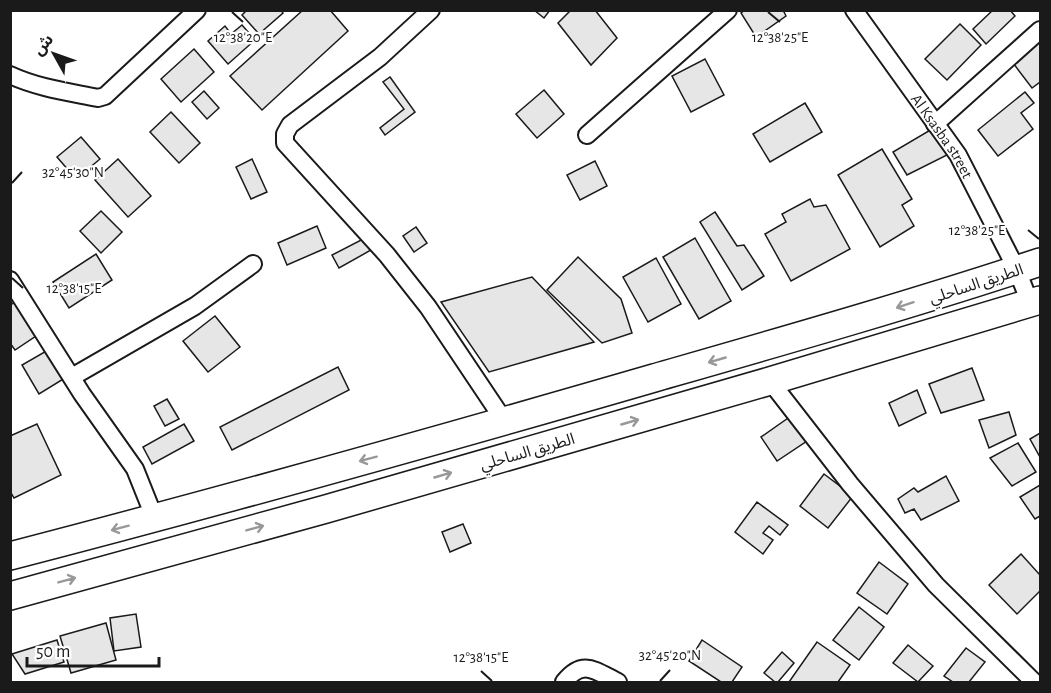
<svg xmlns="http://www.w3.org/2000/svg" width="1051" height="693" font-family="'Alegreya Sans','Noto Sans Arabic',sans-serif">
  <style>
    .building { fill: #e6e6e6; stroke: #1a1a1a; stroke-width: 1.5 }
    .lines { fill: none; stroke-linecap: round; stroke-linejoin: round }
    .minor-casing { stroke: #1a1a1a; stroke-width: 20 }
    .trunk-casing { stroke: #1a1a1a; stroke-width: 30 }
    .minor { stroke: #fff; stroke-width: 16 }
    .trunk { stroke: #fff; stroke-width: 27 }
    .oneway { stroke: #989898 }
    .ticks { fill: none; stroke: #1a1a1a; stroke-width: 2 }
    .labels { text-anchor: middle; stroke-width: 4.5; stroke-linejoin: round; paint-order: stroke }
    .street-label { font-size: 16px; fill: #1a1a1a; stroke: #fff }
    .ticks-label { font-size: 15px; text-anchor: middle; fill: #1a1a1a; stroke: #fff; stroke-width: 4.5; stroke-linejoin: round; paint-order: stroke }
  </style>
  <rect width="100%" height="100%" fill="#fff"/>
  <g class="building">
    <polygon points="247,10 281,10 283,13 259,34 242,15"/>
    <polygon points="303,10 330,10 348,31 262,110 230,76"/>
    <polygon points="534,10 550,10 544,18"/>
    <polygon points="571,10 595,10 617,38 591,65 558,23"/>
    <polygon points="745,10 783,10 786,16 756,37 741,13"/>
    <polygon points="993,10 1010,10 1015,16 986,44 973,29"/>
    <polygon points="960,24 981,45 947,80 925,59"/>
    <polygon points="242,25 255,40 228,64 208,41 225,26 231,34"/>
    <polygon points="1040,39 1040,82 1032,88 1010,59"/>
    <polygon points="194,49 214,72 181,102 161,79"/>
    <polygon points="705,59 724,95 691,112 672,76"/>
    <polygon points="390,77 415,112 385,135 380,128 404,109 383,82"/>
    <polygon points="544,90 564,114 537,138 516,114"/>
    <polygon points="204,91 219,108 207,119 192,102"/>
    <polygon points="1025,92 1034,103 1021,113 1033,129 998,156 978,130"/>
    <polygon points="805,103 822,132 770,162 753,134"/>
    <polygon points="171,112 200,143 179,163 150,132"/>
    <polygon points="932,129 947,155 907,175 893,152"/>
    <polygon points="81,137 100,159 76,179 57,157"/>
    <polygon points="882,149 912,199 902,205 914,226 880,247 838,175"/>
    <polygon points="118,159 151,196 128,217 95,180"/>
    <polygon points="252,159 267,192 251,199 236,167"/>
    <polygon points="595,161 607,186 580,200 567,175"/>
    <polygon points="810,199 814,207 826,205 850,249 791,281 765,234 786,222 782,214"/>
    <polygon points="101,211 122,232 101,253 80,231"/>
    <polygon points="715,212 737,246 744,245 764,276 742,290 700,222"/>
    <polygon points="317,226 326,248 287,265 278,243"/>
    <polygon points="416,227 427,243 414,252 403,236"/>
    <polygon points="365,238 371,250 339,268 332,255"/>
    <polygon points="695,238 731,301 699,319 663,257"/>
    <polygon points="96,254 112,280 69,308 53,282"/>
    <polygon points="578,257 621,299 632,333 602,343 547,290"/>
    <polygon points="656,258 681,304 648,322 623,277"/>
    <polygon points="532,277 594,342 489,372 441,302"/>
    <polygon points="17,301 39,334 15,350 10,343 10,305"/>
    <polygon points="215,316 240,347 208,372 183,341"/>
    <polygon points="48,350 65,378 39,394 22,365"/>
    <polygon points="338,367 349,390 232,450 220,427"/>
    <polygon points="972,368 984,400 941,413 929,384"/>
    <polygon points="917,390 926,413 899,426 889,403"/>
    <polygon points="167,399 179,419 165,426 154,406"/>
    <polygon points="1009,412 1016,435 989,448 979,420"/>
    <polygon points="791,416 807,441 777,461 761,437"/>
    <polygon points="37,424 61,475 14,498 10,491 10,436"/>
    <polygon points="184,424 194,441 152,464 143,447"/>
    <polygon points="1040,433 1040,457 1030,439"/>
    <polygon points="1018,443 1036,472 1012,486 990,458"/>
    <polygon points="824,474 853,496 828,528 800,506"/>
    <polygon points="946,476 959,501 921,520 914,509 905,513 898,499 914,488 918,492"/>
    <polygon points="1040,485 1040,516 1035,519 1020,497"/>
    <polygon points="757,502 788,525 780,535 769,526 763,533 773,540 763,554 735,532"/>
    <polygon points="463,524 471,543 450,552 442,532"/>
    <polygon points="1021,554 1040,575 1040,591 1017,614 989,585"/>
    <polygon points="879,562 908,584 887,614 857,593"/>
    <polygon points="859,607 884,627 859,660 833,640"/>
    <polygon points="136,614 141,647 114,651 110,618"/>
    <polygon points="106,623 116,660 71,673 60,636"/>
    <polygon points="57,640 64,662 25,674 12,654"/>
    <polygon points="702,640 742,667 732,682 721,682 689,661"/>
    <polygon points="817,642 850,665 838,682 789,682"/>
    <polygon points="908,645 933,666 918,682 893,663"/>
    <polygon points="966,648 985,662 969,682 953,682 944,676"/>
    <polygon points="782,652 794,663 778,682 775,682 764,673"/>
  </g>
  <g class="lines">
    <g class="minor-casing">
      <g id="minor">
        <polyline points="431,10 380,57 290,125 285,134 285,143 387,255 428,307 505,422"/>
        <path id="s1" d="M854,10L958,155L1017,270L1030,303"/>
        <path d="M10,75C38,88 69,92 98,98L105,96L197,10"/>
        <polyline points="935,124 1040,30"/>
        <polyline points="587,135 728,10"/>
        <polyline points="10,280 82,394 135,469 155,519"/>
        <polyline points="72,377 195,306 253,264"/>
        <polyline points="770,381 850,484 936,585 1034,682"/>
        <path d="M564,682C583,658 595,671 618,682"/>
      </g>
    </g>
    <g class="trunk-casing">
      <g id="trunk">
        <path d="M10,556C226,500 440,440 654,378C783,341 913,304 1040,262"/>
        <polyline points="10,596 326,509 770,381 1040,300"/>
      </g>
    </g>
    <use href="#minor" class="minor"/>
    <use href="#trunk" class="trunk"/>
  </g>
  <defs><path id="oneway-shaft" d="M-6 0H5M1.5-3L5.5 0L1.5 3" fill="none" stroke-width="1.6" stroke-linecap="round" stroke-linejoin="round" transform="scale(1.5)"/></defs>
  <g class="oneway">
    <use href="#oneway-shaft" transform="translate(905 305) rotate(162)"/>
    <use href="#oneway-shaft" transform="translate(717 360) rotate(164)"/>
    <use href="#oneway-shaft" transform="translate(630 422) rotate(-16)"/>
    <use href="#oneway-shaft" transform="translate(368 459) rotate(165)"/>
    <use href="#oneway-shaft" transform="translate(443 475) rotate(-16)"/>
    <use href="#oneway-shaft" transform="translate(120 528) rotate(165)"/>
    <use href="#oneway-shaft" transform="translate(255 528) rotate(-15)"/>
    <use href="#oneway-shaft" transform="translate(67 580) rotate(-15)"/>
  </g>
  <path class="ticks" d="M232,12L243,22M768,12L780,22M12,183L22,172M1028,230L1039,239M12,278L23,288M481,671L492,681M660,681L670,670"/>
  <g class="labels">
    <g class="street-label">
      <text dy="6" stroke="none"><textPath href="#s1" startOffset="154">Al Ksasba street</textPath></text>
      <text transform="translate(976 283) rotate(-18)" y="6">الطريق الساحلي</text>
      <text transform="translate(527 451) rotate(-16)" y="6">الطريق الساحلي</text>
    </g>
  </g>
  <g class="ticks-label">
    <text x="243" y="42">12°38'20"E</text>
    <text x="780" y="42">12°38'25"E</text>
    <text x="73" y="177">32°45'30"N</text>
    <text x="977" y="235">12°38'25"E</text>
    <text x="74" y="293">12°38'15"E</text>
    <text x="670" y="660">32°45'20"N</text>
    <text x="481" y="662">12°38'15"E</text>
  </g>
  <rect width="1051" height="693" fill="none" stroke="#1a1a1a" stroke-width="24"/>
  <g transform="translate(54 54) rotate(310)" stroke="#ffffff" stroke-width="4.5" paint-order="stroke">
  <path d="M0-4.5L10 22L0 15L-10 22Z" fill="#1a1a1a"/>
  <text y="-9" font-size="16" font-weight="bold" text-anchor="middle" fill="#1a1a1a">ش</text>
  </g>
  <path d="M27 657v9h132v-9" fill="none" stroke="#1a1a1a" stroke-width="3"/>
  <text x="36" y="657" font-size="18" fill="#1a1a1a" stroke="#ffffff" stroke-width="4.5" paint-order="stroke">50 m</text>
</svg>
